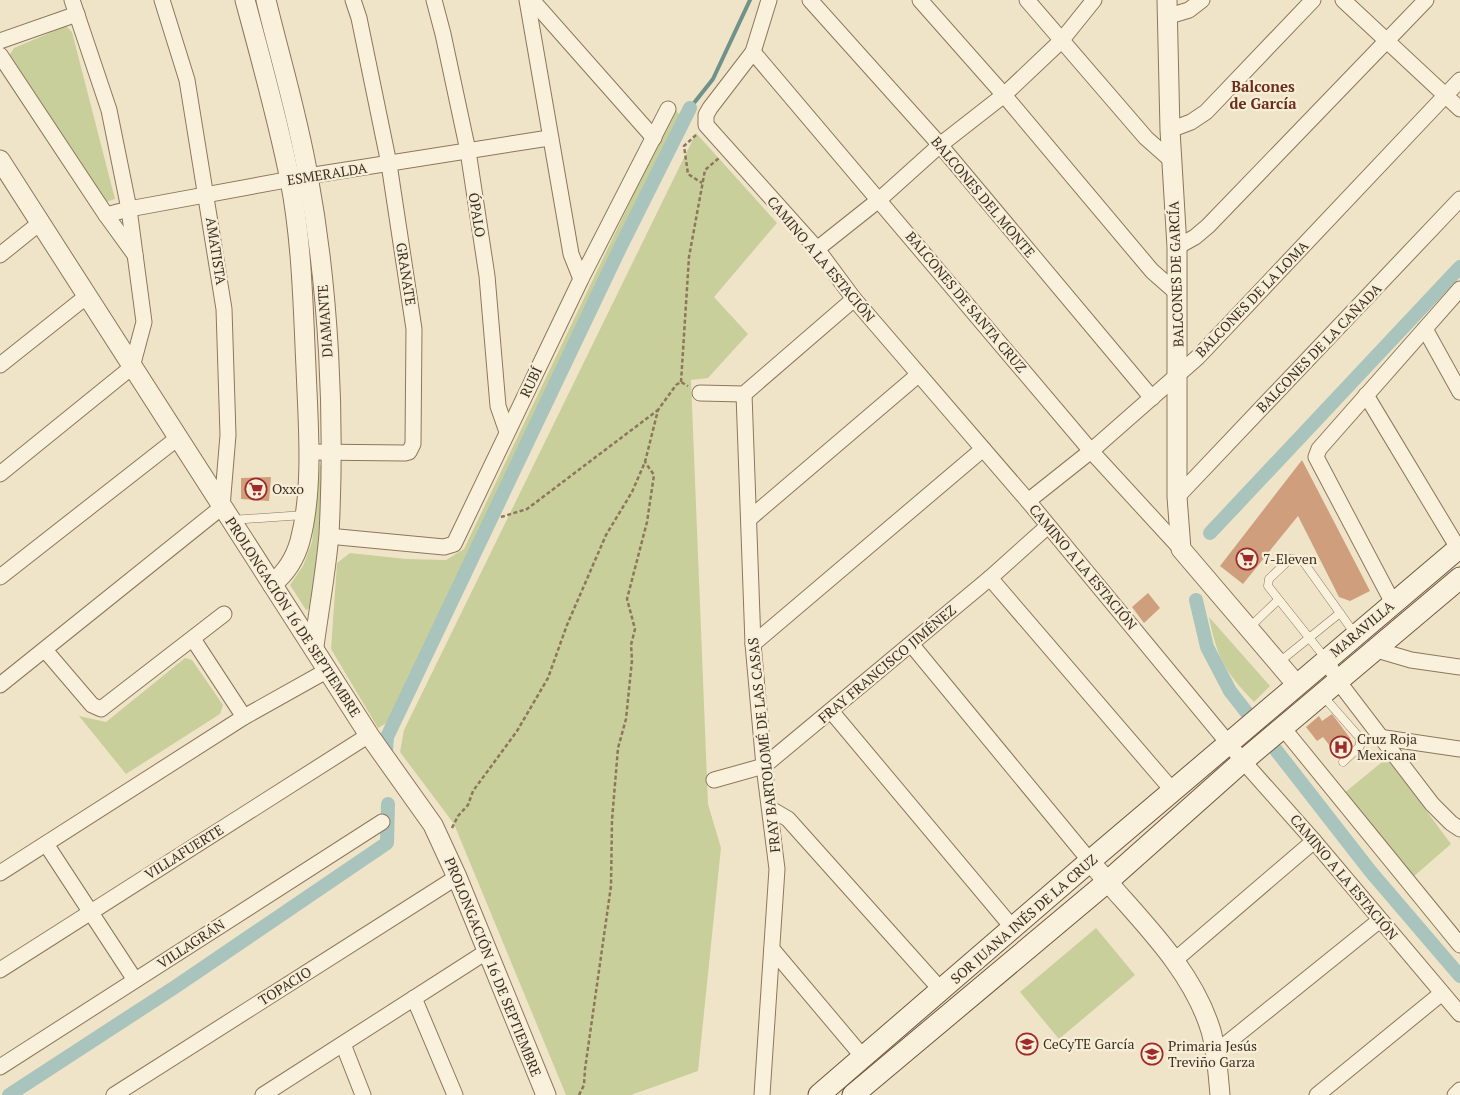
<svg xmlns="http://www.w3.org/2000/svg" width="1460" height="1095" font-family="'PT Serif',serif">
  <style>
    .green { fill: #c9cf9b }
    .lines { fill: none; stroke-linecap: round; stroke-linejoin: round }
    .stream { stroke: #6f938a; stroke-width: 4 }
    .canal { stroke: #a9c4bc; stroke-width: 14 }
    .building { fill: #cf9f7d }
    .service-casing { stroke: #8d765c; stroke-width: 9 }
    .minor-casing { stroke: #8d765c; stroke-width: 17 }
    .tertiary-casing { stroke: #8d765c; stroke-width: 21 }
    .secondary-casing { stroke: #6f573f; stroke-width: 23 }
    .path { stroke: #8d765c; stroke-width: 2.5; stroke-dasharray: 4 2.5; stroke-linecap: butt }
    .service { stroke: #faf1dc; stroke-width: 8 }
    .minor { stroke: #faf1dc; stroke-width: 15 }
    .tertiary { stroke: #faf1dc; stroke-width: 19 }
    .secondary { stroke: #faf1dc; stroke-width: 21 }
    .labels { text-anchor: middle; stroke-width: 4.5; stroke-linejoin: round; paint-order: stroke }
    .street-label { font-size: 14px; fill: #3d2e20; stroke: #f7eed8 }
    .poi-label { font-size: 14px; fill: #3d2e20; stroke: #f7eed8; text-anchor: start }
    .neighbourhood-label { font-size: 15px; font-weight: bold; fill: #6b2e1e; stroke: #f7eed8 }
  </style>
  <rect width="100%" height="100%" fill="#f0e4c8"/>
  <g class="green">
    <polygon points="66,26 72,32 115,199 103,203 9,56 14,48"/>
    <polygon points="675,108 680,116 387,723 378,728 331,649 337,563 350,553 406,559 446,560 464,549"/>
    <polygon points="696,133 777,223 714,297 748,334 708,378 691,380 708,804 721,848 698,1071 631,1095 566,1095 454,824 400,752 404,730"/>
    <polygon points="320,465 328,469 314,606 306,610 290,585 303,566 312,542"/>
    <path d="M1209,617L1270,686L1254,702C1225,672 1217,658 1209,617Z"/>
    <polygon points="185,658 192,660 223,705 220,714 126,774 79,716 106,722"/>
    <polygon points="1387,758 1451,844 1413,877 1343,794"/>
    <polygon points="1096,928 1135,975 1059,1039 1020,992"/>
  </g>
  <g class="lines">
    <polyline class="stream" points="690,108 713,79 750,0"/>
    <g class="canal">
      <polyline points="1210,533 1460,267"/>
      <polyline points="1196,600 1207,647 1230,691 1371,872 1460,976"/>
      <polyline points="386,750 387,737 619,250 690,108"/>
      <polyline points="9,1095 175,987 387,843 388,804"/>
    </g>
  </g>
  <g class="building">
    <polygon points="1302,460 1370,591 1350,601 1339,597 1298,516 1243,584 1220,566"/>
    <polygon points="271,477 269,501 241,499 241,478"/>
    <polygon points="1148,593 1160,608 1144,623 1132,607"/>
    <polygon points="1332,714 1350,738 1349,742 1337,750 1333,750 1323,737 1317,741 1306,727 1319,716 1322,721"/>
  </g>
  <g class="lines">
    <g class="service-casing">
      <g id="service">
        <polyline points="231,520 304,515"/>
        <polyline points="1249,628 1278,600"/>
        <polyline points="1326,659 1268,586 1269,579 1290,559 1302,560 1355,634"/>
        <polyline points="1278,663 1340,613"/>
        <polyline points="1323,696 1360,738 1360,746 1343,762"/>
      </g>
    </g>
    <g class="minor-casing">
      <g id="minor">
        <polyline points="434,0 443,34 468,151 487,276 498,406 507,432"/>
        <polyline points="527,0 571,254 581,279"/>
        <polyline points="532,0 654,138"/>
        <polyline points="769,0 753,52 710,108 706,115 706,125 817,249 854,299 1028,501 1243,761 1314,841 1460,1014"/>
        <polyline points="810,0 940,145 1152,398"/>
        <polyline points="920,0 1004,95 1152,271 1177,293"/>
        <polyline points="1027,0 1146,138 1172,161"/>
        <polyline points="1343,0 1460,109"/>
        <polyline points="1166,17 1189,10 1202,0"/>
        <polyline points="0,41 77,14"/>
        <polyline points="753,52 1091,451 1181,549"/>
        <polyline points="0,55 106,215 135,255"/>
        <polyline points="1170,130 1191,122 1206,112 1313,0"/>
        <polyline points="106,215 129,209 308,176 549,138"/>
        <polyline points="1177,247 1195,237 1208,226 1426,0"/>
        <polyline points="817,249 880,199 940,145 1004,95 1061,41 1094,0"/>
        <polyline points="0,255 41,222"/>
        <polyline points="1425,329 1460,392"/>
        <polyline points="0,365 87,296"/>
        <polyline points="700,393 744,394 854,299"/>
        <polyline points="744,394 753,644 764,766 777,869 762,1095"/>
        <polyline points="1366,395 1458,548"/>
        <polyline points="310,452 405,453 409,452 413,444 414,329 389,164 359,18 353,0"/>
        <polyline points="0,474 132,367 144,322 129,209 109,110 72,0"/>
        <polyline points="1177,497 1460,199"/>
        <polyline points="1028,501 1091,451 1198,357 1460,80"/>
        <polyline points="749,519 918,375"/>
        <polyline points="328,536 444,547 454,544 581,279 668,109"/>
        <polyline points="0,577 179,437"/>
        <polyline points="990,578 1173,791"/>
        <polyline points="1393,603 1316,457 1319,449 1460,289"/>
        <polyline points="193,639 244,717"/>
        <polyline points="753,644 983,449"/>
        <polyline points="911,644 1090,861"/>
        <polyline points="45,650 92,705 101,709 224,614"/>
        <polyline points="1377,650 1411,660 1460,667"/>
        <polyline points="1326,659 1338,681 1432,804 1451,823 1460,829"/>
        <polyline points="0,685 222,507 228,435 224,309 187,80 162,0"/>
        <polyline points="831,711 1012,927"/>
        <polyline points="1283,728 1460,945"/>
        <polyline points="1385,738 1460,749"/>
        <polyline points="714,780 764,766 990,578 1048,526"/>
        <polyline points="771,809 788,819 941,990"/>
        <polyline points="46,844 135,980"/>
        <polyline points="0,873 244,717 328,670"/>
        <polyline points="772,949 863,1057"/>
        <polyline points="1175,960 1314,841"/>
        <polyline points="0,970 369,735"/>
        <polyline points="414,998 455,1095"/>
        <polyline points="343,1044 363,1095"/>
        <polyline points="1216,1052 1380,920"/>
        <polyline points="0,1067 382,822"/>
        <polyline points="114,1095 457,877"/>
        <polyline points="263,1095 486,952"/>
        <polyline points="1317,1095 1442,993"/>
        <polyline points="1455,1095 1460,1090"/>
      </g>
    </g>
    <g class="tertiary-casing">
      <g id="tertiary">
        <path d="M245,0C261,59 278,120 290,180C302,242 303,305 306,368C308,422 314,488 300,541C295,559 286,573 272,584"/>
        <path d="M266,0C280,58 298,117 308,176C329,290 335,418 329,534C326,571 319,609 314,646"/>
        <polyline points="1167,0 1170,130 1177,247 1177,497 1181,549 1297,685"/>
        <polyline points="0,160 369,735 433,825 457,877 546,1095"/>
        <path d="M1090,861C1132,913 1191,964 1211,1031C1217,1052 1218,1073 1220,1095"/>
      </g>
    </g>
    <g class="secondary-casing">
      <g id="secondary">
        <polyline points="819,1095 1090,861 1460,547"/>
        <polyline points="853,1095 1107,882 1243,761 1460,578"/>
      </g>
    </g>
    <g class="path">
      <polyline points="696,135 684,146 688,174 702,183"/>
      <polyline points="681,382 689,257 705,170 719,158"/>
      <polyline points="501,517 527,509 658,410"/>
      <polyline points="452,828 458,816 468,805 473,791 517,731 548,678 567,625 606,535 632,492 645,462 658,410 676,385 681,382 688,386"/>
      <polyline points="579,1095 584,1085 585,1069 611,886 612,820 618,748 626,719 632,660 631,645 635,629 627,599 647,522 654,475 645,462"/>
    </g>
    <use href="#service" class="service"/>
    <use href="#minor" class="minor"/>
    <use href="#tertiary" class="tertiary"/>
    <use href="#secondary" class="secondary"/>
  </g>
  <defs>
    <g id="supermarket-ring" transform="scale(1.125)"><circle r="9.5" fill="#f7eed8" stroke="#9e2a2b" stroke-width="1.5"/><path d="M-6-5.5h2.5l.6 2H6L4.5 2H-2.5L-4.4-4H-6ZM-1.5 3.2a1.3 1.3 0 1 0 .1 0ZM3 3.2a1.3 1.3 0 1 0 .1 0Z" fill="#9e2a2b"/></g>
    <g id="hospital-ring" transform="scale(1.125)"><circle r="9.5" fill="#f7eed8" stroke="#9e2a2b" stroke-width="1.5"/><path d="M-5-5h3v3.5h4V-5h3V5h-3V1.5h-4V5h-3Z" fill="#9e2a2b"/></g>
    <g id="university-ring" transform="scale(1.125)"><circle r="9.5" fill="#f7eed8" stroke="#9e2a2b" stroke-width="1.5"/><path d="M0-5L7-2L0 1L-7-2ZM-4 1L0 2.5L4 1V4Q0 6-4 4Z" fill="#9e2a2b"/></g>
    <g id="school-ring" transform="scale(1.125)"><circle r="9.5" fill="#f7eed8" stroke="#9e2a2b" stroke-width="1.5"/><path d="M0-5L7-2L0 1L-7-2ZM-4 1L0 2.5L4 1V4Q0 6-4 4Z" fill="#9e2a2b"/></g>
  </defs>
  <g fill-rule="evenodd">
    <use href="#supermarket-ring" x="256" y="489"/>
    <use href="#supermarket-ring" x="1247" y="559"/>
    <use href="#hospital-ring" x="1341" y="747"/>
    <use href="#university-ring" x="1027" y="1044"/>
    <use href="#school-ring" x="1152" y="1054"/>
  </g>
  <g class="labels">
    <g class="street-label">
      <text transform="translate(327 174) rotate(-9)" y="5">ESMERALDA</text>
      <text transform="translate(983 197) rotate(50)" y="5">BALCONES DEL MONTE</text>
      <text transform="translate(477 215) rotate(81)" y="5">ÓPALO</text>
      <text transform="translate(216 251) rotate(81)" y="5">AMATISTA</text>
      <text transform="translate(821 259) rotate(50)" y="5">CAMINO A LA ESTACIÓN</text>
      <text transform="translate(406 274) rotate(81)" y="5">GRANATE</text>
      <text transform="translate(1176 274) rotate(-92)" y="5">BALCONES DE GARCÍA</text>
      <text transform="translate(1252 299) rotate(-46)" y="5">BALCONES DE LA LOMA</text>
      <text transform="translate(966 302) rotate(50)" y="5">BALCONES DE SANTA CRUZ</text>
      <text transform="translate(325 321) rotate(-94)" y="5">DIAMANTE</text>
      <text transform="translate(1319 348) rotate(-46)" y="5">BALCONES DE LA CAÑADA</text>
      <text transform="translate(531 382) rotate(-64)" y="5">RUBÍ</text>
      <text transform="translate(1083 567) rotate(50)" y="5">CAMINO A LA ESTACIÓN</text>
      <text transform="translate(293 617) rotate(57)" y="5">PROLONGACIÓN 16 DE SEPTIEMBRE</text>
      <text transform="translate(1362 629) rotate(-40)" y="5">MARAVILLA</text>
      <text transform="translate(887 664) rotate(-40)" y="5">FRAY FRANCISCO JIMÉNEZ</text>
      <text transform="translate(764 745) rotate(-96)" y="5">FRAY BARTOLOMÉ DE LAS CASAS</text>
      <text transform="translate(184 852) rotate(-32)" y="5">VILLAFUERTE</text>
      <text transform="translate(1344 877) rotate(50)" y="5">CAMINO A LA ESTACIÓN</text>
      <text transform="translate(1024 919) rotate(-41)" y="5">SOR JUANA INÉS DE LA CRUZ</text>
      <text transform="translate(191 944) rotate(-33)" y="5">VILLAGRÁN</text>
      <text transform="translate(493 967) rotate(68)" y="5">PROLONGACIÓN 16 DE SEPTIEMBRE</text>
      <text transform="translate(285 986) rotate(-32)" y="5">TOPACIO</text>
    </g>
    <g class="poi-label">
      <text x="272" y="494">Oxxo</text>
      <text x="1263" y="564">7-Eleven</text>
      <text x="1357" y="744">Cruz Roja<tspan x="1357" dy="16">Mexicana</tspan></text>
      <text x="1043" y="1049">CeCyTE García</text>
      <text x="1168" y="1051">Primaria Jesús<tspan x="1168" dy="16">Treviño Garza</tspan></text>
    </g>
    <g class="neighbourhood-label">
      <text x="1263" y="92">Balcones<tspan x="1263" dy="17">de García</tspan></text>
    </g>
  </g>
</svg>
